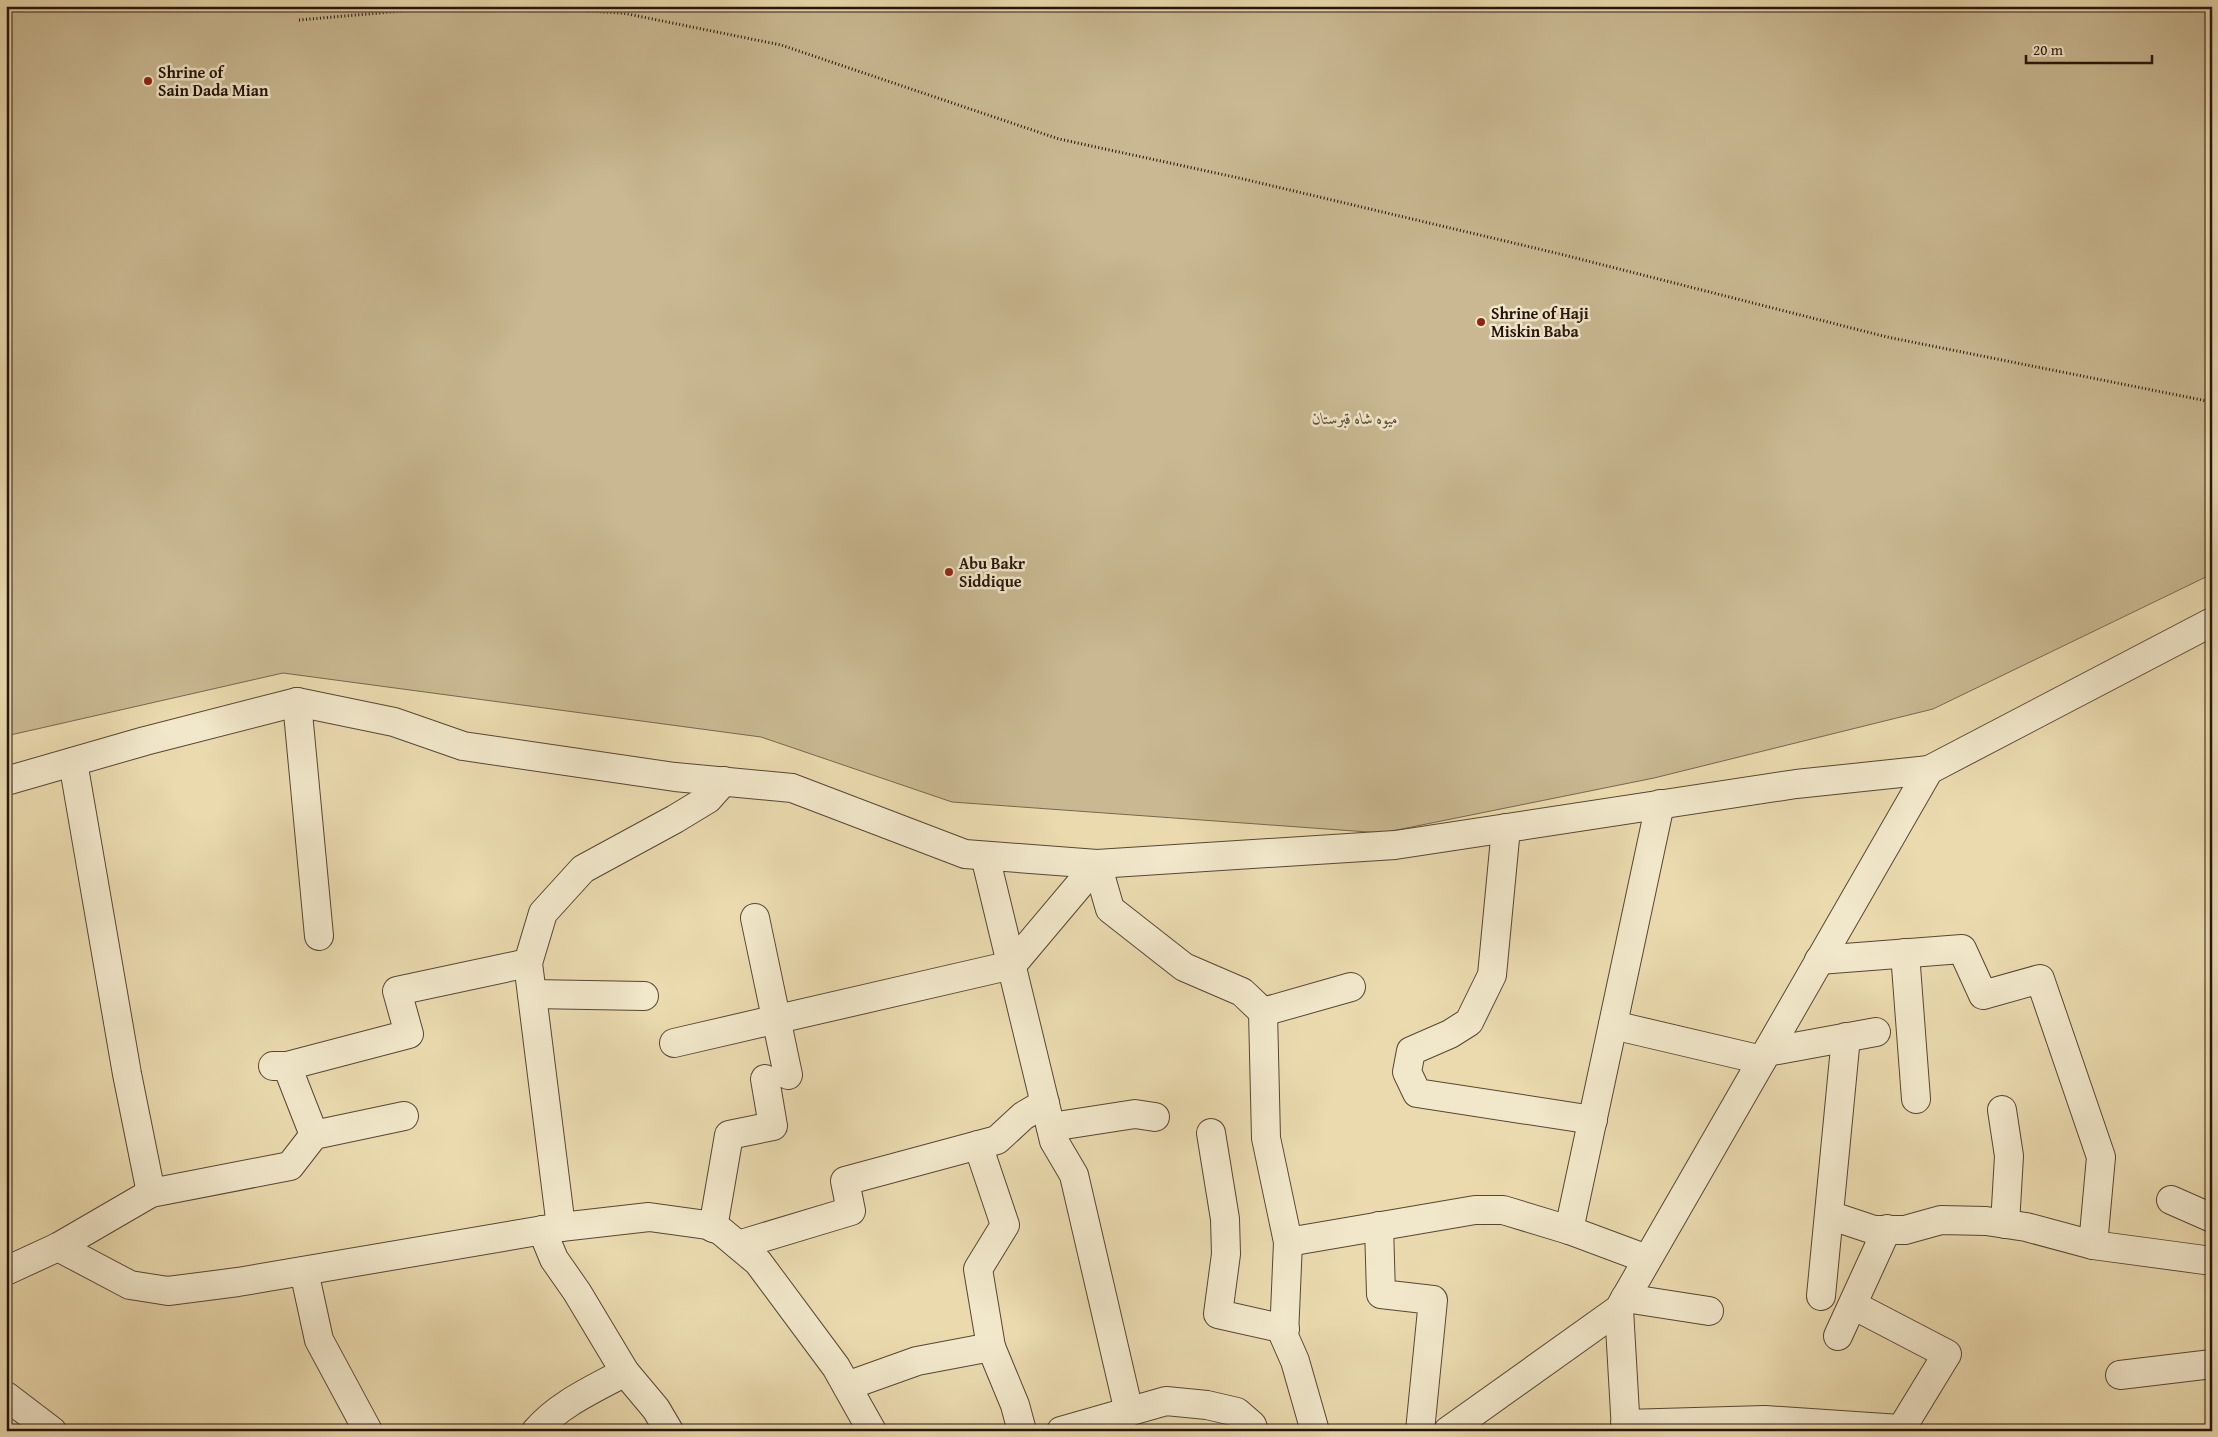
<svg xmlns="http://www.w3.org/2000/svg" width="2218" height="1437" font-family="'Gentium Book Plus',Amiri,serif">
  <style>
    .green { fill: #c9b892; stroke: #78664f }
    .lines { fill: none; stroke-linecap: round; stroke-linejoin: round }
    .minor-casing { stroke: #574634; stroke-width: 30 }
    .path { stroke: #26140c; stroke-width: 3; stroke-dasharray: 1 2.5; stroke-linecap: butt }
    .minor { stroke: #f1e7ca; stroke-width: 28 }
    .poi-dot { fill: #8f2418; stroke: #f1e7ca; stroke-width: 2 }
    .labels { text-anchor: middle; stroke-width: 5; stroke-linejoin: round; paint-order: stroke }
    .poi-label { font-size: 16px; font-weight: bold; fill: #26140c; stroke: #f1e7ca; text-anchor: start }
    .park-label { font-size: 16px; font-style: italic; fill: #5f4d3b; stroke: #f1e7ca }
  </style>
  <rect width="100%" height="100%" fill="#eadaae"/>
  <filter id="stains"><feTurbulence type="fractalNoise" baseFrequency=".004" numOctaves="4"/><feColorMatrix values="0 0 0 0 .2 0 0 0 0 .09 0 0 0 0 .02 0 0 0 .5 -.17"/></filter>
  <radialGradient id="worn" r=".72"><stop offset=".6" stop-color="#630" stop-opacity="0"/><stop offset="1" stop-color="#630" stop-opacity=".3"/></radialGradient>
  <polygon class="green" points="6,6 2212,6 2212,574 1933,709 1654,778 1382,833 952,802 761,737 283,673 6,736"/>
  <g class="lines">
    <g class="minor-casing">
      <g id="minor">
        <polyline points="297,702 319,936"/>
        <polyline points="73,762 127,1074 151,1193"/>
        <polyline points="6,781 145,741 297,702 394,722 463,746 675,777 792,788 965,854 1097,864 1395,845 1796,784 1929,770"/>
        <polyline points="1506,828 1492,975 1469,1022 1450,1034 1411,1051 1407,1072 1417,1093 1593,1120"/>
        <polyline points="985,856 1054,1141 1074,1175 1129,1412"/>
        <polyline points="1097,864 1110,909 1184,967 1242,992 1263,1012 1266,1138 1288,1242 1284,1336 1295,1361 1315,1431"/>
        <polyline points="755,918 788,1075"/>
        <polyline points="1905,953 1916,1099"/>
        <polyline points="1819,960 1962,949 1983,995 2040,979 2101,1157 2093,1245"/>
        <polyline points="532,994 644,996"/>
        <polyline points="1263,1012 1351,987"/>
        <polyline points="1613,1025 1762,1060"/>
        <polyline points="674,1043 1012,965 1097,864"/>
        <polyline points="1767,1052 1876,1032"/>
        <polyline points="273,1066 287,1066 409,1034 397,991 528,963"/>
        <polyline points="287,1066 314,1135"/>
        <polyline points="2002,1110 2009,1156 2005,1224"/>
        <polyline points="1051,1127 1135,1114 1155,1117"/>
        <polyline points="1211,1133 1225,1219 1226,1254 1218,1314 1285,1329"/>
        <polyline points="2171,1200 2212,1218"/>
        <polyline points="1829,1215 1874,1230 1905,1230 1941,1220 1986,1221 2026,1227 2093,1245 2212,1261"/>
        <polyline points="1379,1226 1381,1294 1433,1300 1420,1431"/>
        <polyline points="561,1227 528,963 543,913 583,869 675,819 708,799 724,781"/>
        <polyline points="713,1228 729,1135 773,1126 765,1079"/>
        <polyline points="542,1230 554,1259 577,1292 625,1372 656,1409 669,1431"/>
        <polyline points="1569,1230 1660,804"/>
        <polyline points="1288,1242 1475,1210 1503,1210 1569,1230 1647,1259"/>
        <polyline points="738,1245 851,1211 845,1181 997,1140 1023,1116 1045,1103"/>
        <polyline points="58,1247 130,1285 168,1291 238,1282 561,1227 649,1217 707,1225 721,1231 758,1262 836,1367 872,1431"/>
        <polyline points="6,1271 58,1247 151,1193 290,1166 314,1135 404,1116"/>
        <polyline points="304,1271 319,1340 368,1431"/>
        <polyline points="1821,1296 1846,1037"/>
        <polyline points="1625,1298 1709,1311"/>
        <polyline points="1853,1305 1947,1354 1900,1431"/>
        <polyline points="1619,1309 1626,1431"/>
        <polyline points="1838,1336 1887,1229"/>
        <polyline points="991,1347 1015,1405 1022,1431"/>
        <polyline points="2120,1375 2212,1364"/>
        <polyline points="847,1386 917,1361 991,1347 978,1269 1005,1225 978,1145"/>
        <polyline points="6,1396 52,1431"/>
        <polyline points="1625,1424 1765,1420 1900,1429"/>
        <path d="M536,1431C559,1404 594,1389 625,1372"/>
        <polyline points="1061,1431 1166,1401 1207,1405 1237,1412 1252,1425 1254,1431"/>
        <polyline points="1448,1431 1619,1309 1929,770 2212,622"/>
      </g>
    </g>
    <g class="path">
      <polyline points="495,6 623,13 781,45 1059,139 1239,178 1560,254 1887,337 2212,402"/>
      <polyline points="299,20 459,6"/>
    </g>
    <use href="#minor" class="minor"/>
  </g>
  <g class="poi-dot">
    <circle cx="148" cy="81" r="5"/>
    <circle cx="1481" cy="322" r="5"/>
    <circle cx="949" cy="572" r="5"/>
  </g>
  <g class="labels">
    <g class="poi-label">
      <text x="158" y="78">Shrine of<tspan x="158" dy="18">Sain Dada Mian</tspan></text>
      <text x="1491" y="319">Shrine of Haji<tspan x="1491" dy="18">Miskin Baba</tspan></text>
      <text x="959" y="569">Abu Bakr<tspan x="959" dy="18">Siddique</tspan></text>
    </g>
    <g class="park-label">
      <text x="1355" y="424">میوہ شاہ قبرستان</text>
    </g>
  </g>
  <rect width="2218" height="1437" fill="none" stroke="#eadaae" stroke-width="25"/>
  <rect x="8" y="8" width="2203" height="1422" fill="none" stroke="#26140c" stroke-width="2.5"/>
  <rect x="12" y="12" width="2193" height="1412" fill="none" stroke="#26140c"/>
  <path d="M2026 55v8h126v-8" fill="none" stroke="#26140c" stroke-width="2.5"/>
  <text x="2033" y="55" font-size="15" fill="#26140c" stroke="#f1e7ca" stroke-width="4" paint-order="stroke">20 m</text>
  <rect width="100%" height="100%" filter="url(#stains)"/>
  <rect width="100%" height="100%" fill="url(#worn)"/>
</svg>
